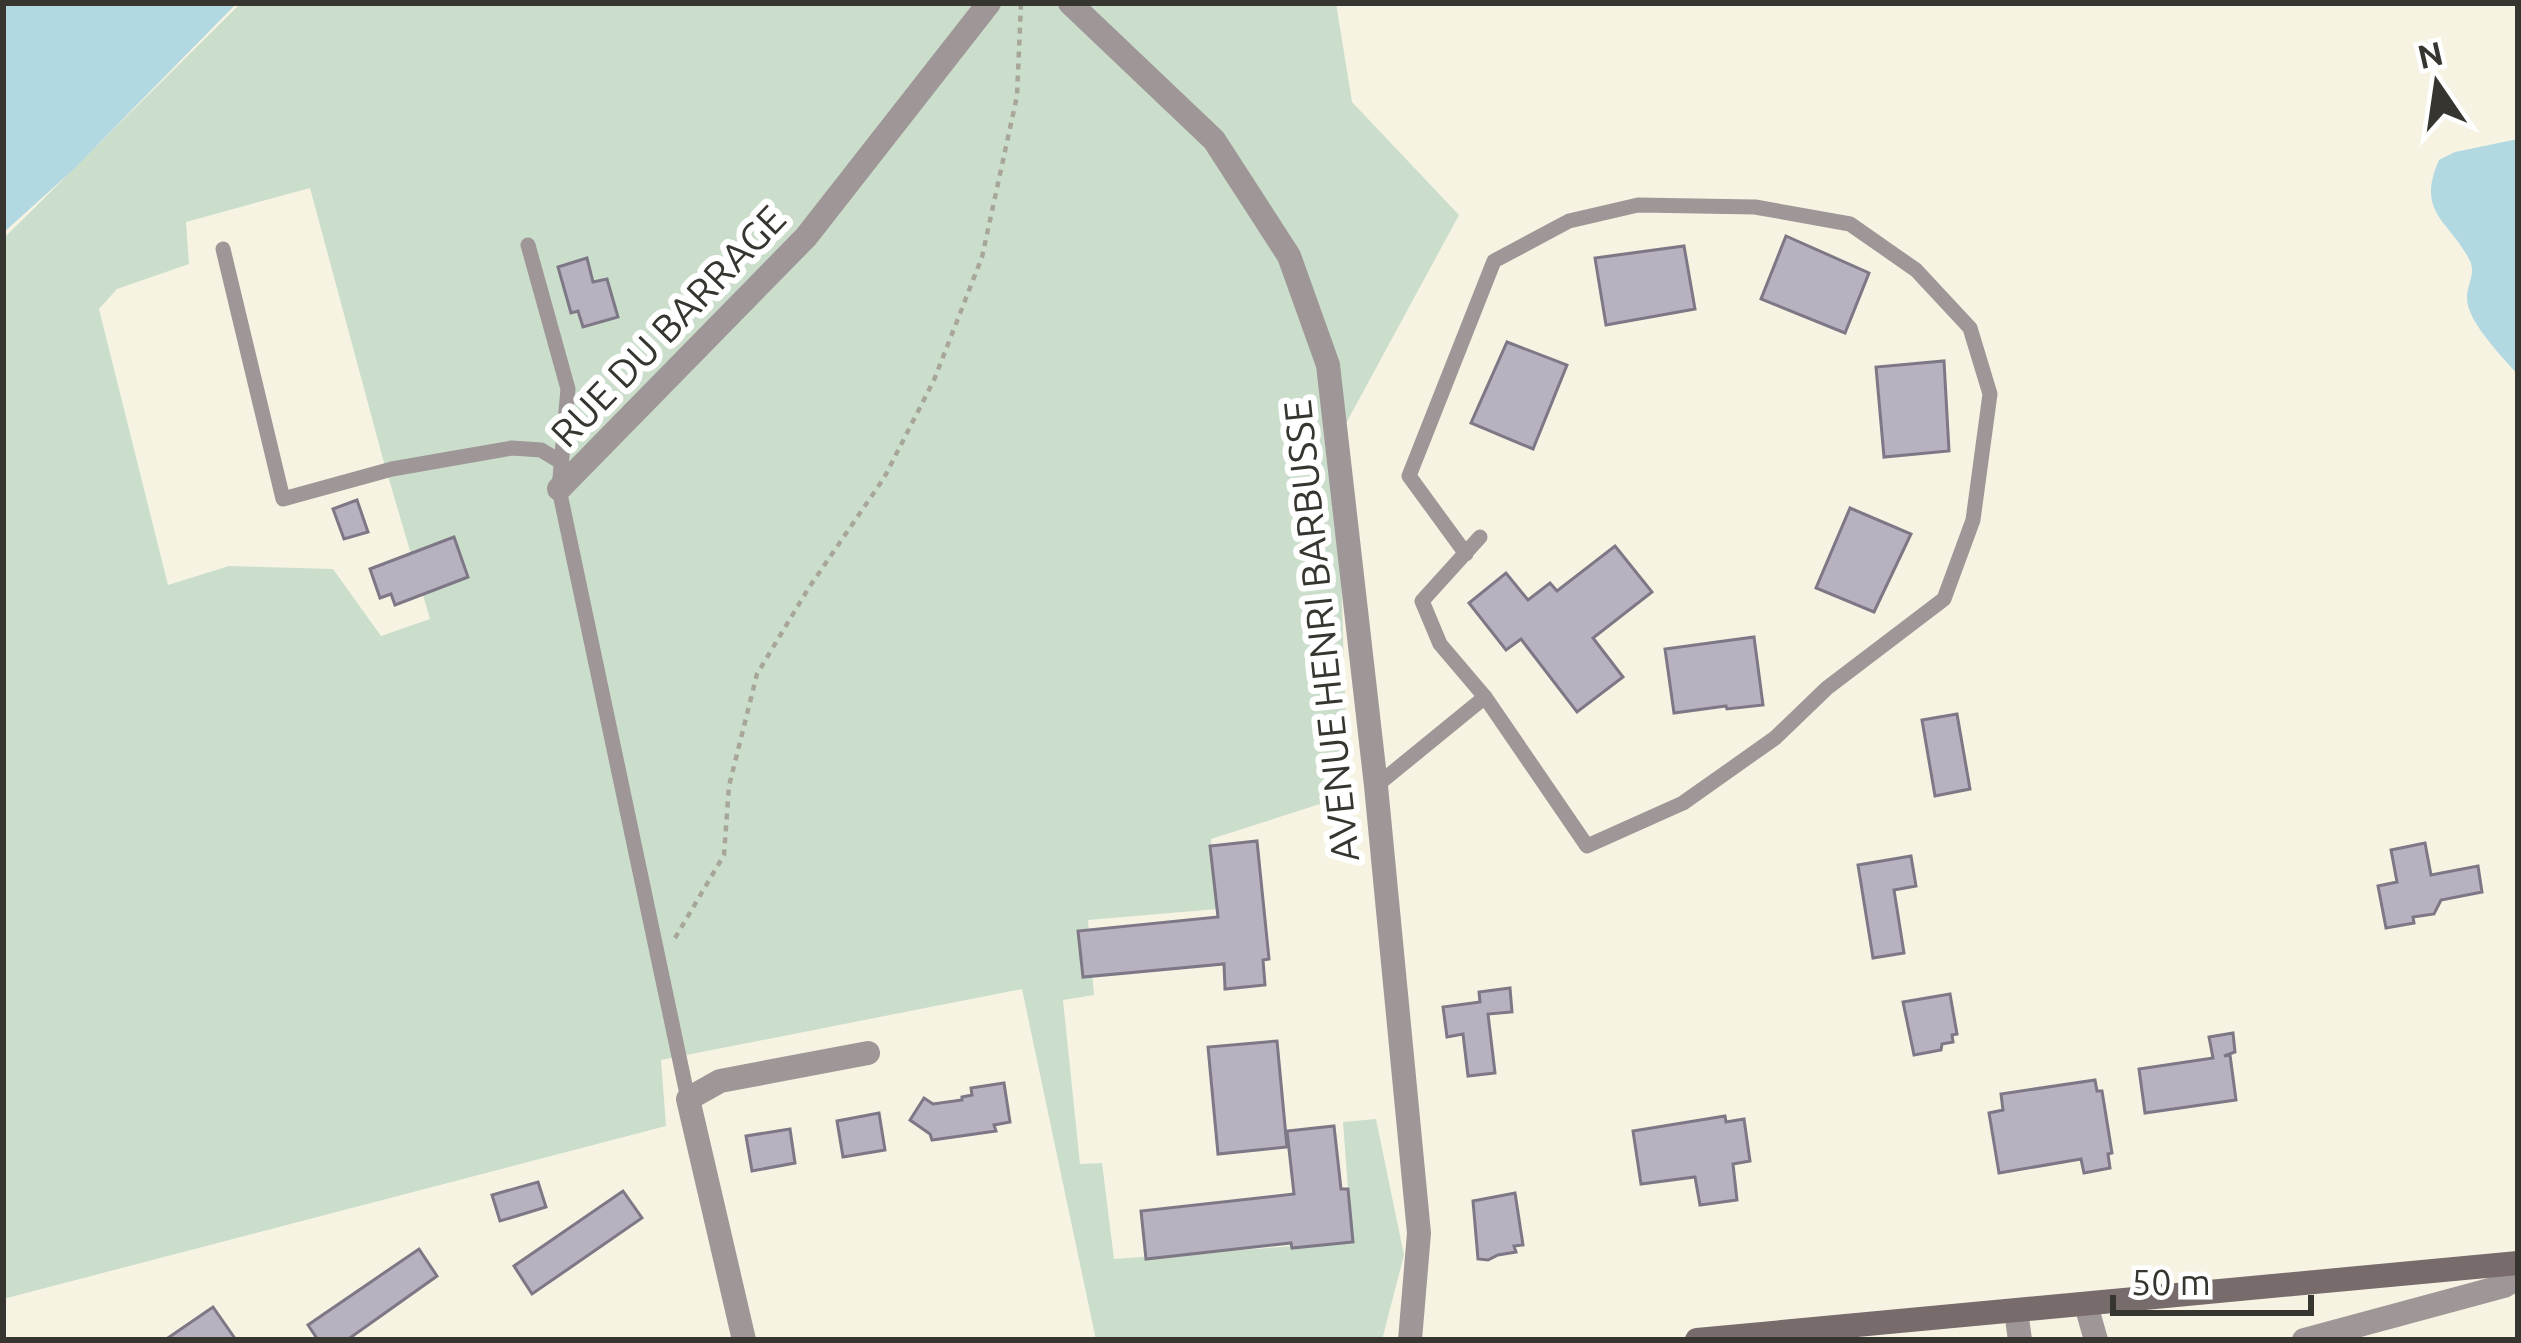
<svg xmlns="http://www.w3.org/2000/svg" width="2521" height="1343" font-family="Ubuntu,sans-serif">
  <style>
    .green { fill: #cbdecc; fill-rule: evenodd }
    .water { fill: #b2d8e1 }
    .building { fill: #b7b1c0; stroke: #7e7886; stroke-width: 3 }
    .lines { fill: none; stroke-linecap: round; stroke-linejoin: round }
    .path { stroke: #a8a699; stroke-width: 4.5; stroke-dasharray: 6 6; stroke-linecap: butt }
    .lane { stroke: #9f9797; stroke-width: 15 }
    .street { stroke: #9f9797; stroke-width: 24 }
    .secondary { stroke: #776b6c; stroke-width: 24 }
    .labels { text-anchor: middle; stroke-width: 12; stroke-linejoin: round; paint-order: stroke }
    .street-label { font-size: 39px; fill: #36352f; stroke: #fff }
  </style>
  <rect width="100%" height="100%" fill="#f6f3e2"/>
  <path class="green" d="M241,3H1336L1352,102L1459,215L1337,440L1348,795L1211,839L1217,909L1088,920L1094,995L1063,1000L1080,1164L1102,1163L1114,1259L1352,1242L1343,1122L1376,1119L1404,1255L1382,1340H1096L1022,989L661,1060L666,1126L3,1299V239ZM310,188L383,459L430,619L381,636L333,569L229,566L168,585L99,309L117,289L189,264L186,222Z"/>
  <g class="water">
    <polygon points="3,3 237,3 74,169 3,233"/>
    <path d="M2518,139V375C2503,357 2466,321 2467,297C2467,284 2476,274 2470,261C2451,221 2415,214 2439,160L2455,152Z"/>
  </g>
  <g class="building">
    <polygon points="1786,236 1869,273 1845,333 1761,299"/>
    <polygon points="1684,246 1695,309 1606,325 1595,258"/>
    <polygon points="587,258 593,282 607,279 618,317 583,327 578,311 571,313 558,267"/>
    <polygon points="1507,342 1567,365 1533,449 1471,423"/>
    <polygon points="1944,361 1949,451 1884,457 1876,367"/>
    <polygon points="357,500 368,532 344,539 333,509"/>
    <polygon points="1850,508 1911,534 1874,612 1816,588"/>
    <polygon points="454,537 468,577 395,605 391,594 380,598 370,569"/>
    <polygon points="1615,546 1652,592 1593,638 1623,677 1577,712 1521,639 1506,650 1469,603 1506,573 1528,600 1550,583 1557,591"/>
    <polygon points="1754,637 1763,705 1727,709 1726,706 1674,713 1665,649"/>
    <polygon points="1957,714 1970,789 1935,796 1922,720"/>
    <polygon points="1257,841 1269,959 1263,960 1265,985 1225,989 1224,964 1083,977 1078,931 1218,917 1210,846"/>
    <polygon points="2425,843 2431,875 2478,866 2482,892 2441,900 2434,914 2413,917 2414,923 2386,928 2378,886 2397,882 2391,850"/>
    <polygon points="1911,856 1916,886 1894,890 1904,953 1873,958 1858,865"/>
    <polygon points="1510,988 1512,1012 1488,1014 1495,1073 1468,1076 1463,1034 1447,1037 1443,1007 1480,1002 1479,992"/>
    <polygon points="1950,994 1957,1034 1952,1035 1953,1042 1942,1044 1941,1050 1914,1055 1903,1002"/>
    <polygon points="2233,1033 2235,1052 2224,1056 2230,1055 2236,1100 2145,1113 2139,1069 2213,1058 2209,1037"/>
    <polygon points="1277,1041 1287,1147 1218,1154 1208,1047"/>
    <polygon points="2095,1080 2097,1091 2102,1091 2112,1153 2108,1154 2110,1168 2084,1173 2081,1159 1999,1173 1989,1113 2003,1110 2001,1094"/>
    <polygon points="1004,1083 1010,1122 994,1125 996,1131 932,1140 930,1134 910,1120 924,1098 933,1104 962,1100 962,1097 972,1095 971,1088"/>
    <polygon points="879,1113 885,1150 843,1157 837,1121"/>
    <polygon points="1725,1116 1726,1122 1744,1119 1750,1161 1733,1164 1737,1200 1700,1205 1695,1177 1641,1184 1633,1131"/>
    <polygon points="1334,1126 1341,1189 1348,1189 1353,1242 1292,1248 1291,1243 1146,1259 1141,1211 1294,1194 1287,1131"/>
    <polygon points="790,1129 795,1163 752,1171 746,1136"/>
    <polygon points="538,1182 546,1207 500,1221 492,1195"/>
    <polygon points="623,1191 642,1218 532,1294 514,1266"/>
    <polygon points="1515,1193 1523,1245 1514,1246 1516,1252 1498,1255 1488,1260 1478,1259 1473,1201"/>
    <polygon points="419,1249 437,1276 347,1340 318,1340 308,1325"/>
    <polygon points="213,1307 236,1340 165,1340"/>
  </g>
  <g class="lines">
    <polyline class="path" points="675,938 724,855 729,786 757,674 808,589 884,478 934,380 982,257 1017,96 1021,3"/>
    <g class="lane">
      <polyline points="528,245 568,389 559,489 688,1099"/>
      <polyline points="223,249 283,499 392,469 512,448 541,450 561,462"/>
      <polyline points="1466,554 1409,476 1494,261 1569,221 1638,205 1755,207 1850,224 1916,270 1970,328 1990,394 1973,520 1944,599 1827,688 1775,738 1683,803 1587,846 1485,697 1440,644 1422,601 1480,537"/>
      <polyline points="1376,786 1485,697"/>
    </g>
    <g class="street">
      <polyline points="1070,3 1214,140 1289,256 1328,365 1376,786 1419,1233 1410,1340"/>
      <polyline points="559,489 806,237 989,3"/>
      <polyline points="2086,1305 2096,1340"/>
      <polyline points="2016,1311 2020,1340"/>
      <polyline points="744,1340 688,1099 720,1081 868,1053"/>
      <polyline points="2304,1340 2504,1286 2518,1278"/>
    </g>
    <polyline class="secondary" points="1697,1340 2518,1263"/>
  </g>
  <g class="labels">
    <g class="street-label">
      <text transform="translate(668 326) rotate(-46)" y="14">RUE DU BARRAGE</text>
      <text transform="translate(1321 631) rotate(-96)" y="14">AVENUE HENRI BARBUSSE</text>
    </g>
  </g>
  <rect width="2521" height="1343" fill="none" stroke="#36352f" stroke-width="12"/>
  <g transform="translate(2437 84) rotate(347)" stroke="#ffffff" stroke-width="9" paint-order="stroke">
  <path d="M0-9L21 45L0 30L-21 45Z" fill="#36352f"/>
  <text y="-18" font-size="33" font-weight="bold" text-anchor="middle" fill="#36352f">N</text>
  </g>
  <path d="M2113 1295v18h198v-18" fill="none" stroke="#36352f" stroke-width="6"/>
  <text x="2131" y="1295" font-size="36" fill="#36352f" stroke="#ffffff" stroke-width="9" paint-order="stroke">50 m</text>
</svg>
